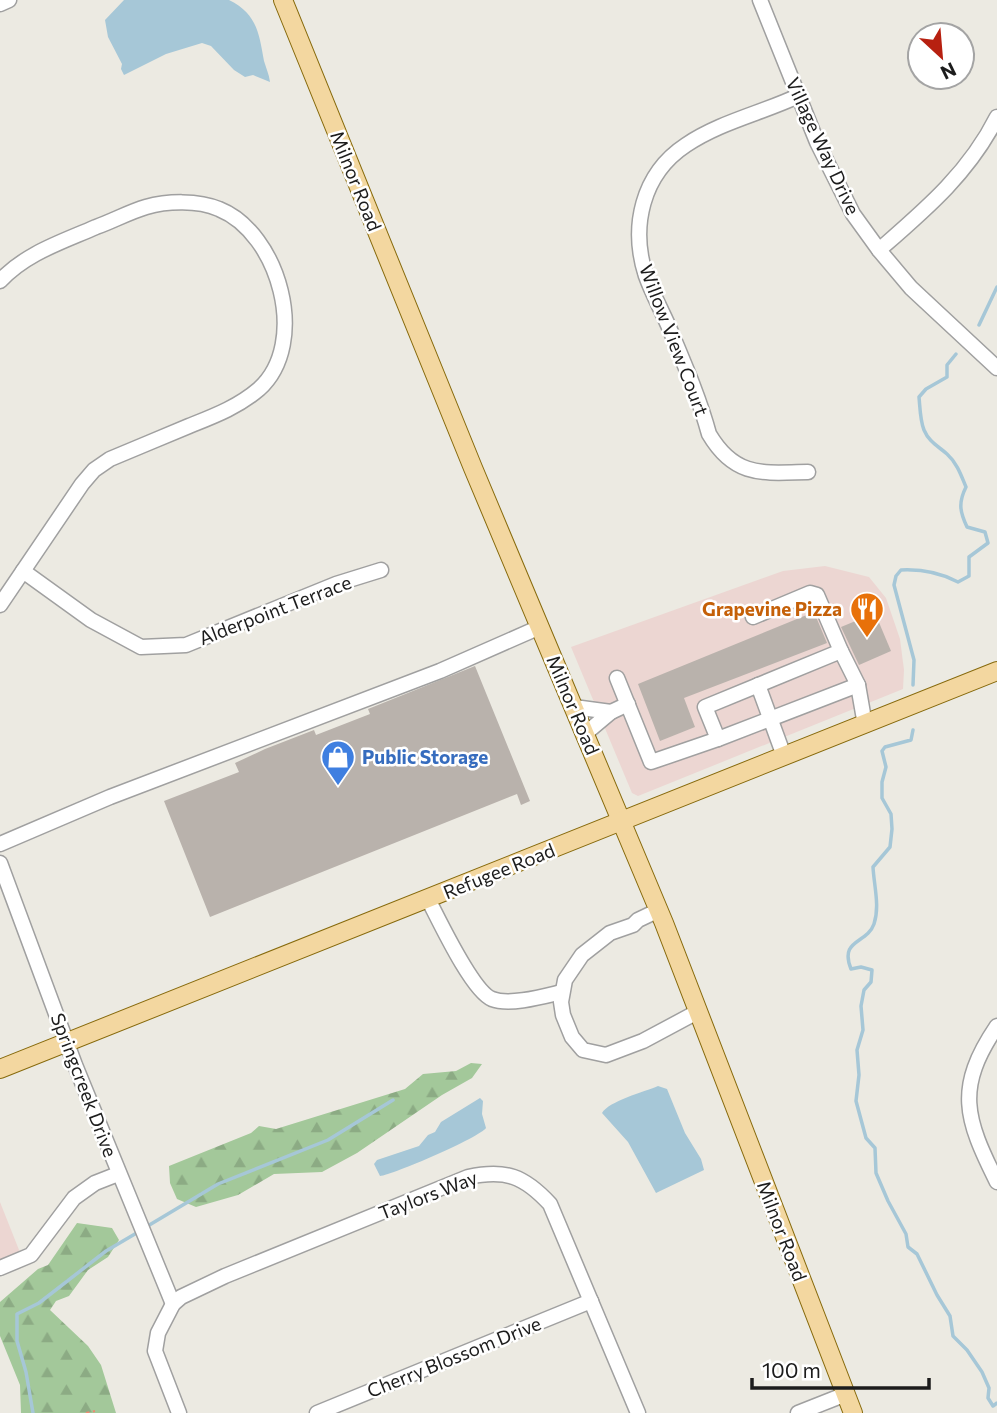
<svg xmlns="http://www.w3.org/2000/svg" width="997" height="1413" font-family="Commissioner,sans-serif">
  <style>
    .commercial { fill: #ecd6d2 }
    .forest { fill: url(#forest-firs) }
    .water { fill: #a6c7d7 }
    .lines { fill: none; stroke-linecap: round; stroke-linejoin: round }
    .stream { stroke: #a6c7d7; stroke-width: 3.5 }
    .building { fill: #b9b2ac }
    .minor-casing { stroke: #a0a0a0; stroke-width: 17 }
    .major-casing { stroke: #876a0c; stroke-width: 20 }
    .path { stroke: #ed8a72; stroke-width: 2; stroke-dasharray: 3.5 3.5; stroke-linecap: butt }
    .minor { stroke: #fff; stroke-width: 14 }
    .major { stroke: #f3d7a0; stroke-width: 18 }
    .labels { text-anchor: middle; stroke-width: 5; stroke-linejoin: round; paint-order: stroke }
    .street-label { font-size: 19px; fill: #1c1c1c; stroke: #fff }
    .food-label { font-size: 19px; font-weight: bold; fill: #c56008; stroke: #fff; text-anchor: end }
    .shop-label { font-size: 19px; font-weight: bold; fill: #366cbe; stroke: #fff; text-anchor: start }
  </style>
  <defs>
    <pattern id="forest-firs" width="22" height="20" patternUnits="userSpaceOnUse" patternTransform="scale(1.75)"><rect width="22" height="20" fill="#a3c89a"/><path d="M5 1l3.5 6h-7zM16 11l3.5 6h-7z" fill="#8cab84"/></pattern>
  </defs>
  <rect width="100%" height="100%" fill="#eceae2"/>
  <g class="commercial">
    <polygon points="825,566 869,577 886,598 900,639 904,670 903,689 638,796 632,793 571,647 783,571"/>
    <polygon points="0,1202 21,1255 0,1264"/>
  </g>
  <g class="forest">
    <polygon points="471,1063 482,1064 472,1078 442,1095 357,1153 322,1172 274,1174 238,1195 196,1207 177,1199 170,1183 169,1166 251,1133 259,1126 276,1129 405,1089 423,1074 456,1071"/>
    <polygon points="77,1223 112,1228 119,1240 108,1257 88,1270 69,1296 56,1301 50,1310 88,1346 101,1365 116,1413 21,1413 20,1385 0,1336 0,1302 38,1269 48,1265"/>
  </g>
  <g class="water">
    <path d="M124,0H229C257,14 259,33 264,61C266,68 269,74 270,82L253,75L245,77L234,70L211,46L202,43L166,54L124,75L121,69L122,64L108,37L105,20Z"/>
    <path d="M658,1086L667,1089L685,1133L701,1159L704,1170L656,1193L628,1142L602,1113C609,1101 644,1092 658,1086Z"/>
    <path d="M480,1098L483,1101L482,1114L486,1128C480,1137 393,1175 380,1176L374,1164L377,1160L419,1146L428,1135L435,1132L441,1122Z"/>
  </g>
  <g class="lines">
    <g class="stream">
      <polyline points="979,325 997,287"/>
      <path d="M913,685L914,660L894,585L896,576L901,570C922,569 939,572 958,582L969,576V557L988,543L985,532L967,527C960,512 958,503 966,487C961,475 957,463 947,454C938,446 929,442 924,430C920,420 920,407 919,397L926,389L947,377V365L956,354"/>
      <path d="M913,730L911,740L885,747L882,751L886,767L882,782V798L891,814L892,829L890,847L873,867C874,886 880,906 874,924C867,944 839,939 851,969L861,967L872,970L871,982L864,990L861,1006L863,1030L857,1050L859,1075L856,1101L866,1138L875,1148L876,1173L888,1201L906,1234L908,1247L917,1254L937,1295L950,1316L953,1336L967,1350L982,1372L989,1388L988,1398L993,1406L997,1403"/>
      <polyline points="146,1227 218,1184 328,1140 393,1100"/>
      <polyline points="33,1413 26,1372 17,1341 17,1314 39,1303 106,1251 140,1231"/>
    </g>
  </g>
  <g class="building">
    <polygon points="814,612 827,643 684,698 695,727 660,741 638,684"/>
    <polygon points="875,613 891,651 859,665 841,627"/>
    <polygon points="475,666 530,801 521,805 517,794 210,917 164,801 239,772 235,763 265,749 314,730 316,735 370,714 368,709"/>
  </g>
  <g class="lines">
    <g class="minor-casing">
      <g id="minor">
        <polyline points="760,0 817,142 853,214 879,250 911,288 997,368"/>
        <polyline points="0,4 9,0"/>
        <path d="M798,96C762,113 720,122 686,145C642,174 630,227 646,276C652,293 661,309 668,325C683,361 699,397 709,434C735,478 763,473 808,472"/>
        <path d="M879,250C925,210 969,173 997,117"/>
        <path d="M0,281C26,253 62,242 96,227C113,221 129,212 146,207C167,201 198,200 219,209C279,233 310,343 259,389C238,407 214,416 189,426C163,437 136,448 110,459L94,470L82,484L0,605"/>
        <polyline points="23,571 91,620 141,647 186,645 336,584 381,570"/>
        <polyline points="753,617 810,593 817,595 841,651"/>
        <polyline points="617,678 651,762 718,739 705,707 841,651 858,685 865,725"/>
        <polyline points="758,685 784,756"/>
        <polyline points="574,707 611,712"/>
        <polyline points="586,733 611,712 628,704"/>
        <polyline points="718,739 858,685"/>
        <polyline points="0,844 110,797 440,671 540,627"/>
        <polyline points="0,863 75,1065 173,1304"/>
        <path d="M428,899C439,920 472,991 492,999C510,1006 545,996 562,992"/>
        <polyline points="659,910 638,920 633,925 610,933 582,955 565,980 561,1002 563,1015 572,1037 583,1050 606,1055 643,1041 699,1011"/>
        <path d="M997,1026C955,1088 965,1118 997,1182"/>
        <polyline points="0,1268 31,1255 74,1198 95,1183 118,1174"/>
        <path d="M179,1413L155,1351L158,1333L173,1304L181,1297L225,1276L468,1177C506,1169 524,1176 550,1204L638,1413"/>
        <polyline points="317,1413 591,1301"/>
        <polyline points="798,1413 846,1394"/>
      </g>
    </g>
    <g class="major-casing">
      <g id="major">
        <polyline points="283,0 473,468 664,923 853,1413"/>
        <polyline points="0,1069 997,671"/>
      </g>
    </g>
    <polyline class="path" points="86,1413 95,1411"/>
    <use href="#minor" class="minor"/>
    <use href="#major" class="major"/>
  </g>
  <defs>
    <g id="restaurant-pin" transform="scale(1.75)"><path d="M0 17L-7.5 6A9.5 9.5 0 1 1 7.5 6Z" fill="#e8710a" stroke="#fff"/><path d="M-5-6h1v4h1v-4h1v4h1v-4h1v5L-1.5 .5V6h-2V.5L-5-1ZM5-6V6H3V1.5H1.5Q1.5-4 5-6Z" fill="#fff"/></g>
    <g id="shop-pin" transform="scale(1.75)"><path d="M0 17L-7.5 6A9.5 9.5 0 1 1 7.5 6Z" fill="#3f7fe0" stroke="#fff"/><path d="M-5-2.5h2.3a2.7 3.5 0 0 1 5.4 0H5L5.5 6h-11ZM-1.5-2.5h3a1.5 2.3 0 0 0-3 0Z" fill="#fff"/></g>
  </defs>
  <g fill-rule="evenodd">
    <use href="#restaurant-pin" x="867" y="609"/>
    <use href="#shop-pin" x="338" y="757"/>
  </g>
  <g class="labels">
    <g class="street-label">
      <text transform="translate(823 146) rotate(65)" y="7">Village Way Drive</text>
      <text transform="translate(356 181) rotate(68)" y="7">Milnor Road</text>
      <text transform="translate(674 340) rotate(69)" y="7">Willow View Court</text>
      <text transform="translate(275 610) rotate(-21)" y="7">Alderpoint Terrace</text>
      <text transform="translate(573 705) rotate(67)" y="7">Milnor Road</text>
      <text transform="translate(499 871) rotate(-22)" y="7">Refugee Road</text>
      <text transform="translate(84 1085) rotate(69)" y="7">Springcreek Drive</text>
      <text transform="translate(428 1195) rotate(-21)" y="7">Taylors Way</text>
      <text transform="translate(782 1231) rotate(69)" y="7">Milnor Road</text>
      <text transform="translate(454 1357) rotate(-22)" y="7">Cherry Blossom Drive</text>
    </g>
    <g class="food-label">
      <text x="842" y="616">Grapevine Pizza</text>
    </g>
    <g class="shop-label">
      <text x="362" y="764">Public Storage</text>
    </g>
  </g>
  <g transform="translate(941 56) rotate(154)"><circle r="33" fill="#ffffff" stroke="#a4a4a4" stroke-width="2"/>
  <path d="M0-5L12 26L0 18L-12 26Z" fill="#b72010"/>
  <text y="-10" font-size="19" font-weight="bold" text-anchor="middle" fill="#1c1c1c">N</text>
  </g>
  <path d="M752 1378v10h177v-10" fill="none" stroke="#1c1c1c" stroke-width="3.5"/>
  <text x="762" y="1378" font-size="21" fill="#1c1c1c" stroke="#ffffff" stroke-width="5" paint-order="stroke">100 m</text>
</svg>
